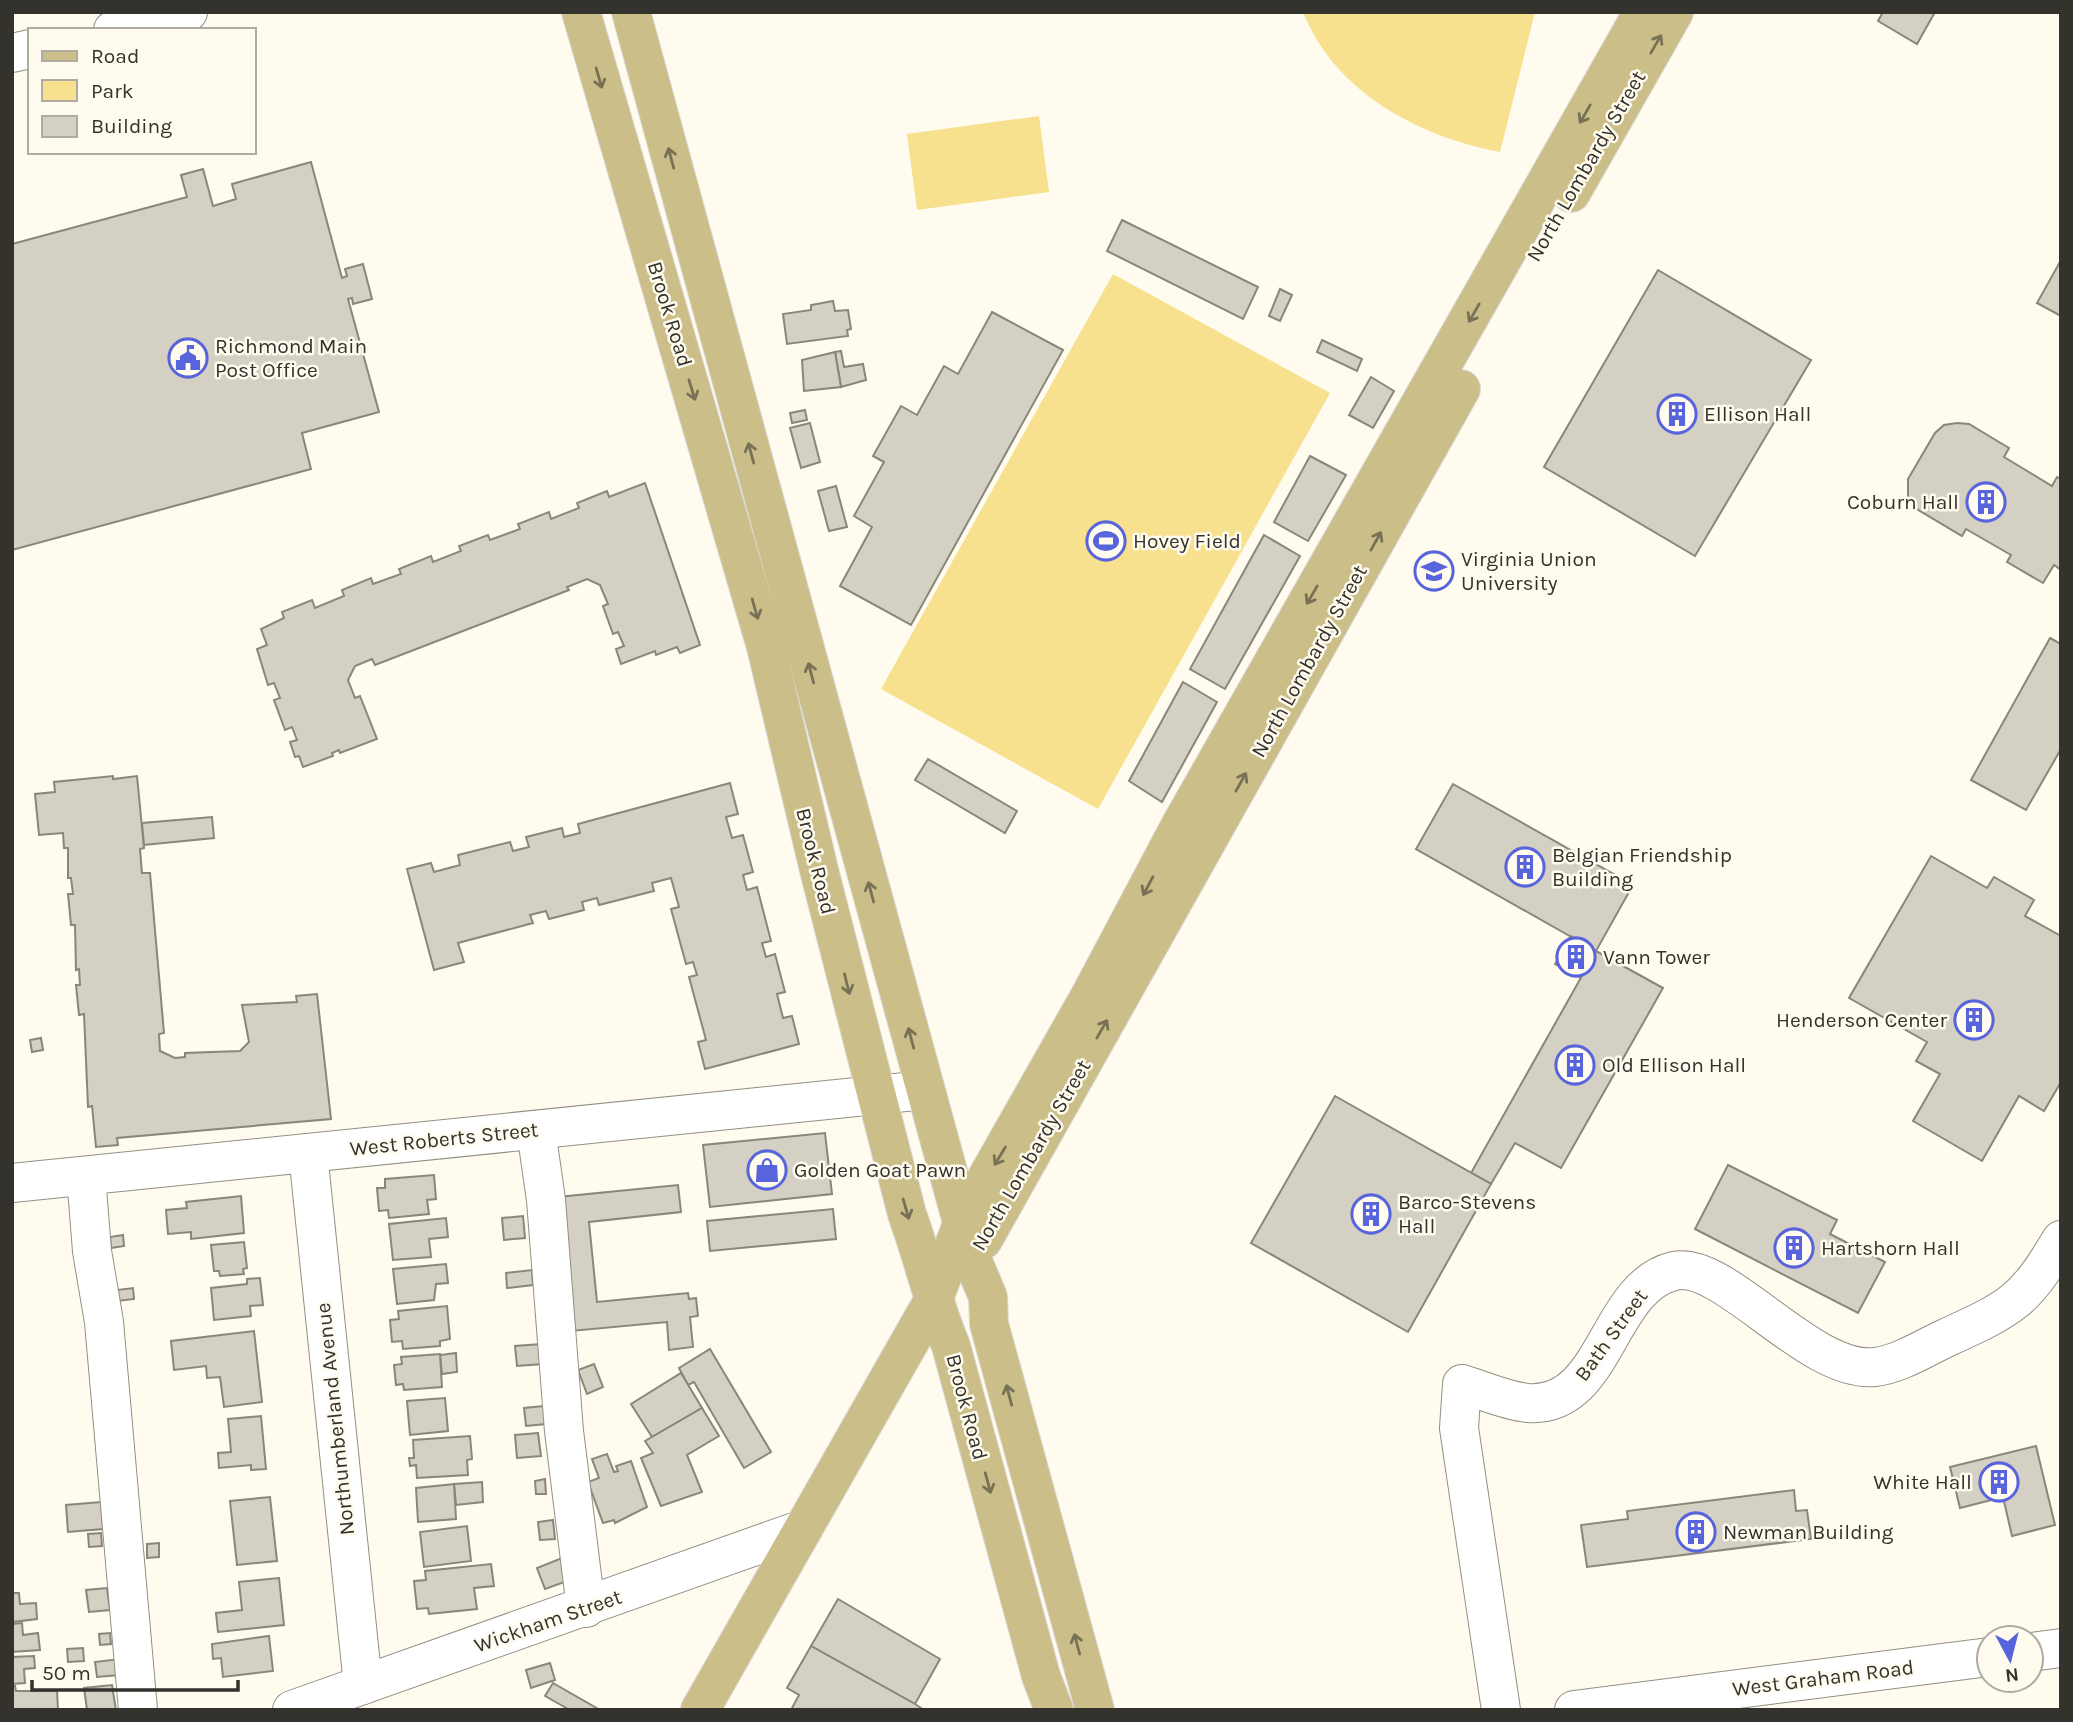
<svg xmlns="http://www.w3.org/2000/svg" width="2073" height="1722" font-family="Karla,sans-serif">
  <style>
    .green { fill: #f7e08e }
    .building { fill: #d4d0c3; stroke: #89867a; stroke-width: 2 }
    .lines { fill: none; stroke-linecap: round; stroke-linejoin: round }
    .minor-casing { stroke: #928f83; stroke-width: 40 }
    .major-casing { stroke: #dadad9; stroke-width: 40 }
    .minor { stroke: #fff; stroke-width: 38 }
    .major { stroke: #cbbe88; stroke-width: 38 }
    .oneway { stroke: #787156 }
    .labels { text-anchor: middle; stroke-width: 5; stroke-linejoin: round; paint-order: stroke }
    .street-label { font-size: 21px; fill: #34322d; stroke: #fffbee }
    .poi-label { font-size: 21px; fill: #34322d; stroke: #fffbee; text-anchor: start }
  </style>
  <rect width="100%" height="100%" fill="#fffbee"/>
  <g class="green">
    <path d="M1303,12H1535L1500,152C1420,137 1335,93 1303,12Z"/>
    <polygon points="1039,116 1049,192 917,210 907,134"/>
    <polygon points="1113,274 1330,393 1098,809 881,689"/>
  </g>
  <g class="building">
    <polygon points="1883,12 1935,12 1917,44 1878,21"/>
    <polygon points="311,162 342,278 347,276 345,269 363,264 372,299 353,304 352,298 348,299 379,412 302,433 311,469 12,550 12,244 187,197 181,175 203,169 213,206 236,199 232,184"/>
    <polygon points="1122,220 1258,287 1243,319 1107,251"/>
    <polygon points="2061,260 2061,316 2037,303"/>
    <polygon points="1658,270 1811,360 1695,556 1544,467"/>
    <polygon points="1280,289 1292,295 1280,321 1269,316"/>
    <polygon points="833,301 835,311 848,310 851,329 847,330 848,336 787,344 783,314 811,310 811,305"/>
    <polygon points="992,312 1063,350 911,625 840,586 872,527 854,516 884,462 873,456 901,406 917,415 944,366 958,374"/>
    <polygon points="1322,340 1362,359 1357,371 1317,352"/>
    <polygon points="841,351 844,367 863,364 866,380 841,387 835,352"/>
    <polygon points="835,352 841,387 804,391 802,360"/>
    <polygon points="1371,377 1394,391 1373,428 1349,415"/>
    <polygon points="805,410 807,420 792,423 790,413"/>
    <polygon points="810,423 820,462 801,468 790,428"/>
    <polygon points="1957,423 1969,424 2009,448 2004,457 2052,486 2057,477 2061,479 2061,570 2054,565 2043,583 2007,562 2011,555 1966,529 1962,536 1915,508 1908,496 1908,479 1935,433 1944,425"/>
    <polygon points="1310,456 1346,475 1308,541 1274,522"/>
    <polygon points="645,483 700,645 680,653 677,647 656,655 655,651 621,664 616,649 624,646 618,632 613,634 603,606 608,604 600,585 587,579 567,587 569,590 375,665 372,659 355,666 348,680 355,698 360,696 377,739 340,753 339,750 332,753 333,756 303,767 299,756 295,757 290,742 297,740 292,727 285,730 274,700 280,698 274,683 268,685 257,649 267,645 261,629 284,618 282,612 312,600 315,608 344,596 342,590 371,578 373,584 401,574 399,569 431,556 433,562 461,551 459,546 488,535 490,540 520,529 518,524 549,512 551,519 579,508 577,503 607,491 609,497"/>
    <polygon points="836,486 847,527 829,531 818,491"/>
    <polygon points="1264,535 1300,556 1225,689 1190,669"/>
    <polygon points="2050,638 2061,644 2061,749 2026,810 1971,780"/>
    <polygon points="1183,682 1217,702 1162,802 1129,781"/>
    <polygon points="928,759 1017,811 1005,833 915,780"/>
    <polygon points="113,776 113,779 137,776 144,848 140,849 142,873 150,873 164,1033 159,1034 160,1051 175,1058 185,1057 185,1053 240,1051 249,1042 242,1005 297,1002 296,996 317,994 331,1119 117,1138 118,1145 96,1147 92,1106 88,1107 84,1014 79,1015 76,985 80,985 79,969 76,970 75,925 71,925 68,894 73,894 71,878 68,878 68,848 64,848 63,833 39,835 35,794 55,792 54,782"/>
    <polygon points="730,783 738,814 726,817 732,838 743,835 753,872 743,875 747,890 757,887 771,941 762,943 766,957 775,954 785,992 777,994 783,1018 792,1016 799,1044 705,1069 698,1042 706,1040 689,977 697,975 693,962 686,964 671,909 679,907 671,878 652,883 654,891 599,905 597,898 582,902 584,910 549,919 546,911 530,915 533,923 458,943 464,962 434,970 407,869 431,863 434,872 460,865 458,855 510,842 513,851 529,847 526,837 562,828 564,837 580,833 578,824"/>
    <polygon points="1453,784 1633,885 1596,951 1416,849"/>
    <polygon points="212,817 214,838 144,845 142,823"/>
    <polygon points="1931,856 1987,888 1994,877 2034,900 2025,916 2061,936 2061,1082 2044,1111 2019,1096 1982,1161 1913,1121 1940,1074 1916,1061 1927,1042 1849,998"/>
    <polygon points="1571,936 1596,951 1581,978 1555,964"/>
    <polygon points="1596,951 1663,988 1561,1168 1515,1143 1491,1184 1471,1173"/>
    <polygon points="41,1038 43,1050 32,1052 30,1040"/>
    <polygon points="1335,1096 1491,1184 1408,1332 1251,1243"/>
    <polygon points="825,1133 832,1194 710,1207 703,1145"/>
    <polygon points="1728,1165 1837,1220 1830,1234 1885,1262 1858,1313 1695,1229"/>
    <polygon points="434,1175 436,1199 427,1200 429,1214 389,1218 388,1210 379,1211 377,1188 385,1188 385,1179"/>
    <polygon points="678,1185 681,1212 589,1222 597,1302 688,1293 689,1299 696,1298 698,1316 690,1317 693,1347 669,1350 667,1322 571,1331 558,1197"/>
    <polygon points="241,1196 244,1233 191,1239 191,1232 168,1234 166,1210 187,1208 186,1202"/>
    <polygon points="833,1209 836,1239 710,1251 707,1221"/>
    <polygon points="523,1216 525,1238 504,1240 502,1218"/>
    <polygon points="446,1218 448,1237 429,1239 431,1257 393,1260 389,1224"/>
    <polygon points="123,1235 124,1246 111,1248 110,1237"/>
    <polygon points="244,1242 247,1268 243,1269 244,1274 220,1276 219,1271 214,1271 211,1245"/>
    <polygon points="446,1264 448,1283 436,1284 434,1300 397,1304 393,1269"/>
    <polygon points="532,1270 533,1285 507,1288 506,1273"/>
    <polygon points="260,1278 263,1305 250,1306 251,1316 214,1320 211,1288 247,1284 247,1279"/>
    <polygon points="133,1288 134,1299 118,1301 117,1290"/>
    <polygon points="447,1306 450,1339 440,1341 440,1346 403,1349 402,1341 392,1342 390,1320 399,1319 398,1311"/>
    <polygon points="254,1331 262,1402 224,1407 220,1377 207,1378 206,1366 174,1370 171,1341"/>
    <polygon points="541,1344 543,1364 517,1366 515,1346"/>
    <polygon points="710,1349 771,1452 744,1468 694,1382 688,1385 679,1368"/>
    <polygon points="456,1353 457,1372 442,1374 440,1355"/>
    <polygon points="440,1354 442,1387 404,1390 403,1384 396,1385 394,1365 402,1364 401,1357"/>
    <polygon points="594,1364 603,1387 587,1394 578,1370"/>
    <polygon points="681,1373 702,1408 652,1437 631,1404"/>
    <polygon points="445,1398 448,1431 410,1435 407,1401"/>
    <polygon points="544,1406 546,1424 526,1426 524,1408"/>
    <polygon points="702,1408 719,1436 687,1455 702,1492 661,1506 641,1458 653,1453 645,1441"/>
    <polygon points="261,1416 266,1469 251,1470 251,1465 219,1468 218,1453 231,1452 228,1419"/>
    <polygon points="538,1433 541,1456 517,1458 515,1435"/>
    <polygon points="470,1436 472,1459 467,1460 468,1475 417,1478 416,1465 410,1466 409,1458 414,1458 413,1440"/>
    <polygon points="2036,1446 2055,1525 2012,1536 2003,1497 1960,1508 1950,1467"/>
    <polygon points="607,1454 614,1472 618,1471 616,1466 631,1461 647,1507 615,1523 614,1520 603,1523 588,1482 599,1478 592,1459"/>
    <polygon points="545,1479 546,1494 536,1494 535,1481"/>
    <polygon points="482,1482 483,1502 456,1505 454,1484"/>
    <polygon points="454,1484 456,1519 418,1522 416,1488"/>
    <polygon points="1794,1490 1796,1511 1807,1510 1811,1539 1587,1567 1581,1525 1628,1519 1627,1511"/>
    <polygon points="270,1497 277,1561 237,1565 230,1501"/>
    <polygon points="101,1502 103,1529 68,1532 66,1505"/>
    <polygon points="553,1520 555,1539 540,1540 538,1522"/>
    <polygon points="467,1526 471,1561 424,1567 420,1532"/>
    <polygon points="101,1533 102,1546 89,1547 88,1534"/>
    <polygon points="159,1543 159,1557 147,1558 147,1544"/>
    <polygon points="562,1558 570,1580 545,1589 537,1568"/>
    <polygon points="491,1564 494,1586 474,1588 477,1609 429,1614 428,1608 417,1609 414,1581 426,1580 425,1571"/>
    <polygon points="279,1578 284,1625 218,1632 216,1613 242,1610 239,1582"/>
    <polygon points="107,1588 110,1610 89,1612 86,1590"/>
    <polygon points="12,1593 19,1593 20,1604 36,1603 37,1619 12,1622"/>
    <polygon points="838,1599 940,1659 915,1704 811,1646"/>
    <polygon points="22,1623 23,1635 38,1633 40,1650 12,1652 12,1624"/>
    <polygon points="110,1633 111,1644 100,1645 99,1634"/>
    <polygon points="269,1636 273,1671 223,1677 221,1658 213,1659 212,1644"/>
    <polygon points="811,1646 915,1704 924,1710 791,1710 799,1695 787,1688"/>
    <polygon points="83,1648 84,1661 68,1662 67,1649"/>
    <polygon points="34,1656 35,1668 24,1669 25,1683 12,1684 12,1657"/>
    <polygon points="119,1659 120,1675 97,1677 95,1662"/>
    <polygon points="550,1663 555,1680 531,1688 526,1670"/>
    <polygon points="553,1683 600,1710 570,1710 545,1696"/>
    <polygon points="112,1685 116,1710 87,1710 84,1688"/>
    <polygon points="15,1686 16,1691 57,1691 58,1710 12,1710 12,1687"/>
  </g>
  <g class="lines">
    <g class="minor-casing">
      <g id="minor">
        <polyline points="113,30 188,12"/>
        <polyline points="12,53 30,49"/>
        <polyline points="536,1130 546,1200 564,1431 586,1608"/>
        <polyline points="308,1153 363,1685"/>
        <polyline points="86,1176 92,1251 104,1322 138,1710"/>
        <polyline points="12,1183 925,1090"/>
        <polyline points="2031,1652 2061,1648"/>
        <polyline points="292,1710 803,1529"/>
        <path d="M1501,1710L1459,1428L1462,1384C1482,1390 1506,1401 1528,1403C1607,1408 1606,1287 1674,1271C1724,1259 1809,1374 1875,1367C1900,1364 1926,1347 1948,1337C2013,1307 2024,1302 2061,1240"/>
        <polyline points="1574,1710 1989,1657"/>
      </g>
    </g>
    <g class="major-casing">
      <g id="major">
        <path d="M581,12L766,647L819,870L907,1214C923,1258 933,1303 951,1346L1041,1676L1054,1710"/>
        <polyline points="631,12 972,1259 988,1297 989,1324 1095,1710"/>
        <polyline points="1571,193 1674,12"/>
        <polyline points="983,1240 1461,389"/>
        <polyline points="700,1710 933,1301 962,1224 986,1179 1091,994 1180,826 1643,12"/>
      </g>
    </g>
    <use href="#minor" class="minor"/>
    <use href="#major" class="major"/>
  </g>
  <defs><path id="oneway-shaft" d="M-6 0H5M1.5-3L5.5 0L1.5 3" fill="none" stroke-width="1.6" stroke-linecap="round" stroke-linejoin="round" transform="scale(1.75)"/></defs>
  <g class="oneway">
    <use href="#oneway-shaft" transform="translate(1656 44) rotate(-60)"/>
    <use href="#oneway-shaft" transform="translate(599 78) rotate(74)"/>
    <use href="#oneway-shaft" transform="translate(1585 114) rotate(120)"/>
    <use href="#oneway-shaft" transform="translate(671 158) rotate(-105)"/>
    <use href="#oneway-shaft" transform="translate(1474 313) rotate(120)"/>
    <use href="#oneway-shaft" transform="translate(692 390) rotate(73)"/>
    <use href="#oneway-shaft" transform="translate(751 453) rotate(-105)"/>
    <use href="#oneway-shaft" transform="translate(1376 541) rotate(-61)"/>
    <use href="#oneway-shaft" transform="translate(1312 595) rotate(120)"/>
    <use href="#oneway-shaft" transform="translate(755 609) rotate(74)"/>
    <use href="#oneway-shaft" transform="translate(811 673) rotate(-105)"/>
    <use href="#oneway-shaft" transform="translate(1241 782) rotate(-61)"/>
    <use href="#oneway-shaft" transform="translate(1148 886) rotate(118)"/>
    <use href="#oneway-shaft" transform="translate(871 892) rotate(-105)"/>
    <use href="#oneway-shaft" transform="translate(847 984) rotate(76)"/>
    <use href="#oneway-shaft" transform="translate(1102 1029) rotate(-60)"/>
    <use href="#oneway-shaft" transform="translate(911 1038) rotate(-105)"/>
    <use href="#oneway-shaft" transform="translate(1000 1156) rotate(121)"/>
    <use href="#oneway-shaft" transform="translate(906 1209) rotate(74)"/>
    <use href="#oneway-shaft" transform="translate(1009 1395) rotate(-105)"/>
    <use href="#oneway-shaft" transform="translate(988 1483) rotate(75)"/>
    <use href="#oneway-shaft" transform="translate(1077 1644) rotate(-105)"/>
  </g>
  <defs>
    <g id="civic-ring" transform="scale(2.0125)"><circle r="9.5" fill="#fffbee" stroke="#5764db" stroke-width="1.5"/><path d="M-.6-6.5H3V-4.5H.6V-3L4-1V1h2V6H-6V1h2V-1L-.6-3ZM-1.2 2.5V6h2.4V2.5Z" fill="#5764db"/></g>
    <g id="building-ring" transform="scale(2.0125)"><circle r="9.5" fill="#fffbee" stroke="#5764db" stroke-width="1.5"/><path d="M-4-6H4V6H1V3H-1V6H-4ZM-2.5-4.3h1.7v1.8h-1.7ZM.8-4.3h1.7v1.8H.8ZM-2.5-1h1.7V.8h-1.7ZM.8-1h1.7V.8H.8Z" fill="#5764db"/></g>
    <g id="stadium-ring" transform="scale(2.0125)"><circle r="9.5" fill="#fffbee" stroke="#5764db" stroke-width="1.5"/><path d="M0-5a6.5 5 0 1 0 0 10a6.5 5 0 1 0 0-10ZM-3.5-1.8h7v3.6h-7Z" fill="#5764db"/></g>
    <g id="university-ring" transform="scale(2.0125)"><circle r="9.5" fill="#fffbee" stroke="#5764db" stroke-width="1.5"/><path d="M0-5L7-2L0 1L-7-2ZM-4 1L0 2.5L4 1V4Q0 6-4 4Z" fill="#5764db"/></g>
    <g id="shop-ring" transform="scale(2.0125)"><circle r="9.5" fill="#fffbee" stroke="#5764db" stroke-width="1.5"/><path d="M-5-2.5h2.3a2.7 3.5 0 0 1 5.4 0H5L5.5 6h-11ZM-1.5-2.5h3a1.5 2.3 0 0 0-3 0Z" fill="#5764db"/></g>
  </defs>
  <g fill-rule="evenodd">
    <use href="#civic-ring" x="188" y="358"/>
    <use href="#building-ring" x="1677" y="414"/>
    <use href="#building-ring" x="1986" y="502"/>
    <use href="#stadium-ring" x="1106" y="541"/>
    <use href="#university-ring" x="1434" y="571"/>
    <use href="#building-ring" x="1525" y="867"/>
    <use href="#building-ring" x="1576" y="957"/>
    <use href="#building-ring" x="1974" y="1020"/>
    <use href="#building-ring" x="1575" y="1065"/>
    <use href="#shop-ring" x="767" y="1170"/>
    <use href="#building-ring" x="1371" y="1214"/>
    <use href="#building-ring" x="1794" y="1248"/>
    <use href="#building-ring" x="1999" y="1482"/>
    <use href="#building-ring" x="1696" y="1532"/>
  </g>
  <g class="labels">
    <g class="street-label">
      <text transform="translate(1586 166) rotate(-60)" y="7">North Lombardy Street</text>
      <text transform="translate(670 314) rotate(73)" y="7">Brook Road</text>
      <text transform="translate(1309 661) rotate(-61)" y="7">North Lombardy Street</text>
      <text transform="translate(816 861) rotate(76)" y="7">Brook Road</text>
      <text transform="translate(444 1139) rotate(-6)" y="7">West Roberts Street</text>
      <text transform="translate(1031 1155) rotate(-60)" y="7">North Lombardy Street</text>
      <text transform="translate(1611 1335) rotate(-54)" y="7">Bath Street</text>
      <text transform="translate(967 1407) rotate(75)" y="7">Brook Road</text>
      <text transform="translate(335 1419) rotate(-96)" y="7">Northumberland Avenue</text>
      <text transform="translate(548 1621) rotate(-19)" y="7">Wickham Street</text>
      <text transform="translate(1823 1678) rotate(-7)" y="7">West Graham Road</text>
    </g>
    <g class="poi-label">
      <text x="215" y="353">Richmond Main<tspan x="215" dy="24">Post Office</tspan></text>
      <text x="1704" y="421">Ellison Hall</text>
      <text x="1959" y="509" text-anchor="end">Coburn Hall</text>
      <text x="1133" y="548">Hovey Field</text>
      <text x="1461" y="566">Virginia Union<tspan x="1461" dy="24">University</tspan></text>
      <text x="1552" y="862">Belgian Friendship<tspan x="1552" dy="24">Building</tspan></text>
      <text x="1603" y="964">Vann Tower</text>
      <text x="1947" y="1027" text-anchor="end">Henderson Center</text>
      <text x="1602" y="1072">Old Ellison Hall</text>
      <text x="794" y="1177">Golden Goat Pawn</text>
      <text x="1398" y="1209">Barco-Stevens<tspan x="1398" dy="24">Hall</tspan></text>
      <text x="1821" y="1255">Hartshorn Hall</text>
      <text x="1972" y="1489" text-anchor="end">White Hall</text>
      <text x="1723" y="1539">Newman Building</text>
    </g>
  </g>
  <rect width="2073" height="1722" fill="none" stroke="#34322d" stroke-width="28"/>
  <rect x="28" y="28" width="228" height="126" fill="#fffbee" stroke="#aeaba1" stroke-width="2"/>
  <rect x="42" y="51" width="35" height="10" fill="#cbbe88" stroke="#aeaba1" stroke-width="2"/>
  <text x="91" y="63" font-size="21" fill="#34322d">Road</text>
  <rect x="42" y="80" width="35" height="21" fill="#f7e08e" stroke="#aeaba1" stroke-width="2"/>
  <text x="91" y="98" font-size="21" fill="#34322d">Park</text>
  <rect x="42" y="116" width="35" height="21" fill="#d4d0c3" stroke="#aeaba1" stroke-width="2"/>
  <text x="91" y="133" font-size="21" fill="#34322d">Building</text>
  <g transform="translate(2010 1659) rotate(173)"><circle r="33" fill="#fffbee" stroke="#aeaba1" stroke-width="2"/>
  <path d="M0-5L12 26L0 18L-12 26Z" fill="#5764db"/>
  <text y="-10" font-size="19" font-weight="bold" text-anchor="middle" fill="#34322d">N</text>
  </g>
  <path d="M32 1680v10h206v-10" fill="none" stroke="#34322d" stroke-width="3.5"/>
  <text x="42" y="1680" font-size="21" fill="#34322d" stroke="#fffbee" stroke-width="5" paint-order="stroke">50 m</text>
</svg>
